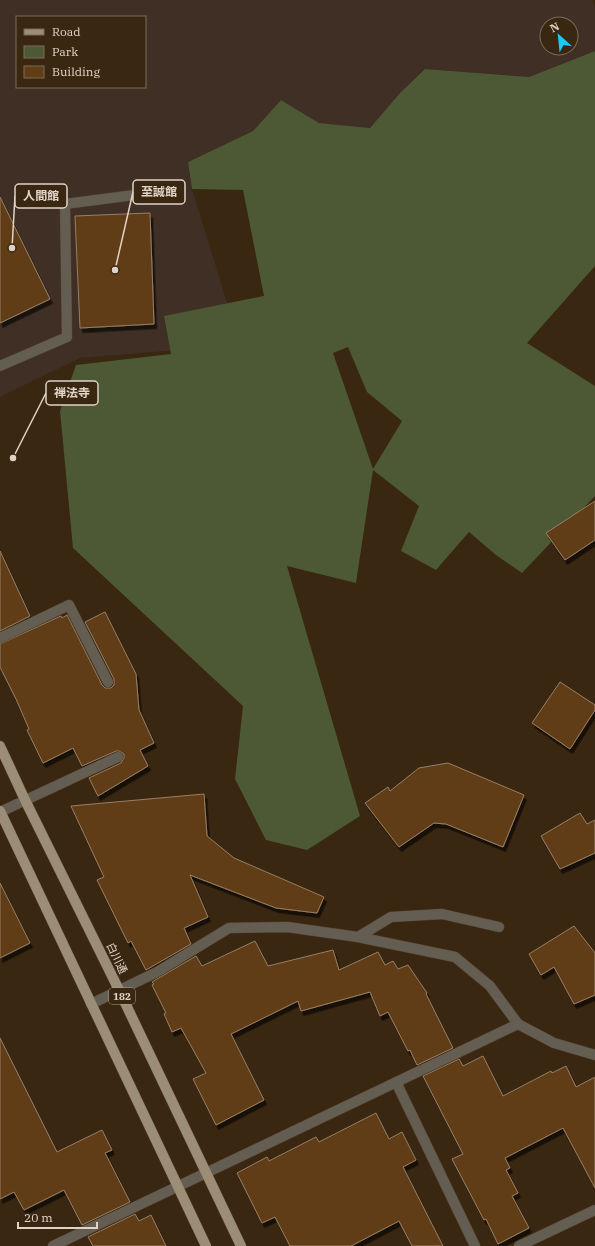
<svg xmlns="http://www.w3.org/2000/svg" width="595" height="1246" font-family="'IBM Plex Serif','Noto Sans JP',serif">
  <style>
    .education { fill: #3f2f24; fill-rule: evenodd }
    .green { fill: #4d5834; fill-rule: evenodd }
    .building { fill: #603d13; stroke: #977f67; filter: url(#shadow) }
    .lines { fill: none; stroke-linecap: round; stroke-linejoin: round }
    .minor-casing { stroke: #55432f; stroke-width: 11 }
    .major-casing { stroke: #55432f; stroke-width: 11 }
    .minor { stroke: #645d52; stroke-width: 10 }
    .major { stroke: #9c8e76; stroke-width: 10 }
    .labels { text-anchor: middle; stroke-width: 4; stroke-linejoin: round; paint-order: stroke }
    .shield { fill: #3a2712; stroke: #ae9f90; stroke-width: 1 }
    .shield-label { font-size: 10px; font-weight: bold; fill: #e0d3c6 }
    .street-label { font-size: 11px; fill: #e0d3c6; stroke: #3a2712 }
    .leader { fill: none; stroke: #e0d3c6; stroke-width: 1.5 }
    .callout-dot { fill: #e0d3c6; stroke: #3a2712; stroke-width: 1.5 }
    .callout { fill: #3a2712; stroke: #e0d3c6; stroke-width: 1.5 }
    .callout-label { font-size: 12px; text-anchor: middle; font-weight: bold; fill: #e0d3c6 }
  </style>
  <defs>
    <filter id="shadow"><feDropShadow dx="2.5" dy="4.5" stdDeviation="0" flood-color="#0009"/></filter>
  </defs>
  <rect width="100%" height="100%" fill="#3a2712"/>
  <path class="education" d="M0,0H593L595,8V51L529,77L425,69L400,93L370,128L319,123L281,100L253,131L188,162L192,189L240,345L80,358L0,397ZM17,17H145V87H17ZM547,24H571V48H547Z"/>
  <path class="green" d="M595,51V266L527,343L595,386V496L522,573L496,555L469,532L436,570L401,551L419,506L373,470L356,583L287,566L360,816L307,850L266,840L235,779L243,706L73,548L60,411L76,365L171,354L164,316L264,296L243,190L192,189L188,162L253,131L281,100L319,123L370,128L400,93L425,69L529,77ZM348,347L367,392L402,421L373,469L333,353Z"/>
  <g class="building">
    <polygon points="0,197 50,299 0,323"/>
    <polygon points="150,213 154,324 80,328 75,216"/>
    <polygon points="595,501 595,540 565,560 546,533"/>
    <polygon points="0,551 30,616 0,631"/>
    <polygon points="105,612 136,674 139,710 154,743 140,750 148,766 98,796 89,778 121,763 124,758 124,754 119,751 116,751 82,766 73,748 43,763 27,730 29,729 16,699 0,667 0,644 61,616 62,618 67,615 102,685 105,688 111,688 114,685 114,679 85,622"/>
    <polygon points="560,682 595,705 595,710 570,749 532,723"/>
    <polygon points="448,763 524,795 503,847 446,824 434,823 399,847 365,803 388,787 390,791 419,768"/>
    <polygon points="204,794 207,836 234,858 324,897 317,913 276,908 190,875 208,917 184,928 191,944 146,970 131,941 128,943 97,880 104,877 71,806"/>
    <polygon points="580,813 587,824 595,820 595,853 560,869 541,836"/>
    <polygon points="0,883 30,943 0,958"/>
    <polygon points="574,926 595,953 595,995 574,1004 554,967 541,975 529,954"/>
    <polygon points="255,941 268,966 333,950 339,970 378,952 385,965 393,961 398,969 408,965 427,993 426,994 453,1048 417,1065 410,1050 408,1051 388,1012 380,1016 370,992 301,1011 298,1001 231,1034 264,1100 216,1125 193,1079 206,1073 181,1028 172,1032 164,1014 166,1013 152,985 154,984 152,982 196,956 202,966"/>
    <polygon points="0,1038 57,1152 102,1130 112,1150 105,1153 130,1202 82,1225 64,1190 24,1210 14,1192 0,1199"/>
    <polygon points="483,1056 503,1096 551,1071 552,1073 566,1066 576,1087 595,1077 595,1188 563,1128 505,1158 510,1168 506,1170 518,1193 512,1196 529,1228 498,1244 486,1219 484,1220 452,1159 463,1154 423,1076 459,1059 463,1066"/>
    <polygon points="376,1113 389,1139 402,1132 416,1160 403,1167 443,1246 412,1246 399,1221 351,1246 290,1246 275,1217 262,1223 237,1173 267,1157 269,1161 316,1137 319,1142"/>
    <polygon points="135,1214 139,1221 151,1215 166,1246 93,1246 88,1237"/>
  </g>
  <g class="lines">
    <g class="minor-casing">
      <g id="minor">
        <polyline points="0,366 67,337 65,204 142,194"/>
        <polyline points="0,638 69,605 108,682"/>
        <polyline points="0,812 118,757"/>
        <polyline points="358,937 391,917 442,914 499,927"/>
        <polyline points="91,1004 157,972 229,928 287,927 358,937 455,957 490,986 518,1024 554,1043 595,1055"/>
        <polyline points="396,1082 475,1246"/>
        <polyline points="53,1246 518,1024"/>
        <polyline points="519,1246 595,1210"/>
      </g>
    </g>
    <g class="major-casing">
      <g id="major">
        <polyline points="0,746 25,800 119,990 241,1246"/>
        <polyline points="0,811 206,1246"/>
      </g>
    </g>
    <use href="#minor" class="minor"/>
    <use href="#major" class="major"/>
  </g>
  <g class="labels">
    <rect class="shield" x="109" y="988" width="26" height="16" rx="3"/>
    <g class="shield-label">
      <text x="122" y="1000">182</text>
    </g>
    <g class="street-label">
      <text transform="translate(117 958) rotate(64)" y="4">白川通</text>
    </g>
  </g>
  <path class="leader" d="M115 270L133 192M12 248L15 196M13 458L46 393"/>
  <g class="callout-dot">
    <circle cx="115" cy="270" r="4"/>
    <circle cx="12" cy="248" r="4"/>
    <circle cx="13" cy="458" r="4"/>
  </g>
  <g class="callout">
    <rect x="133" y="180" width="52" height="24" rx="4"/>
    <rect x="15" y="184" width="52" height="24" rx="4"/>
    <rect x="46" y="381" width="52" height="24" rx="4"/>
  </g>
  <g class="callout-label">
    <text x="159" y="196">至誠館</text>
    <text x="41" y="200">人間館</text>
    <text x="72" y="397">禅法寺</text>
  </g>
  <rect x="16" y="16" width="130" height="72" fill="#3a2712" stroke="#7c6c5a"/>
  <rect x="24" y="29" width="20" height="6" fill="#9c8e76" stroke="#7c6c5a"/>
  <text x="52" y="36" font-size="12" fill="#e0d3c6">Road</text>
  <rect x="24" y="46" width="20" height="12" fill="#4d5834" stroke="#7c6c5a"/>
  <text x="52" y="56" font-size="12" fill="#e0d3c6">Park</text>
  <rect x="24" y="66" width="20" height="12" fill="#603d13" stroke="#7c6c5a"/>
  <text x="52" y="76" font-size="12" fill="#e0d3c6">Building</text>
  <g transform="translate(559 36) rotate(333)"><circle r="19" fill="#3a2712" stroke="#7c6c5a"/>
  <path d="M0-3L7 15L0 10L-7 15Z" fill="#18cafc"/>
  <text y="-6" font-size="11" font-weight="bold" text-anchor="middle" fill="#e0d3c6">N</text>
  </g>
  <path d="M18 1222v6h79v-6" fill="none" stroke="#e0d3c6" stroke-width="2"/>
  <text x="24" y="1222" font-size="12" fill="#e0d3c6" stroke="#3a2712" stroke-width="3" paint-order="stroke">20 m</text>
</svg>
